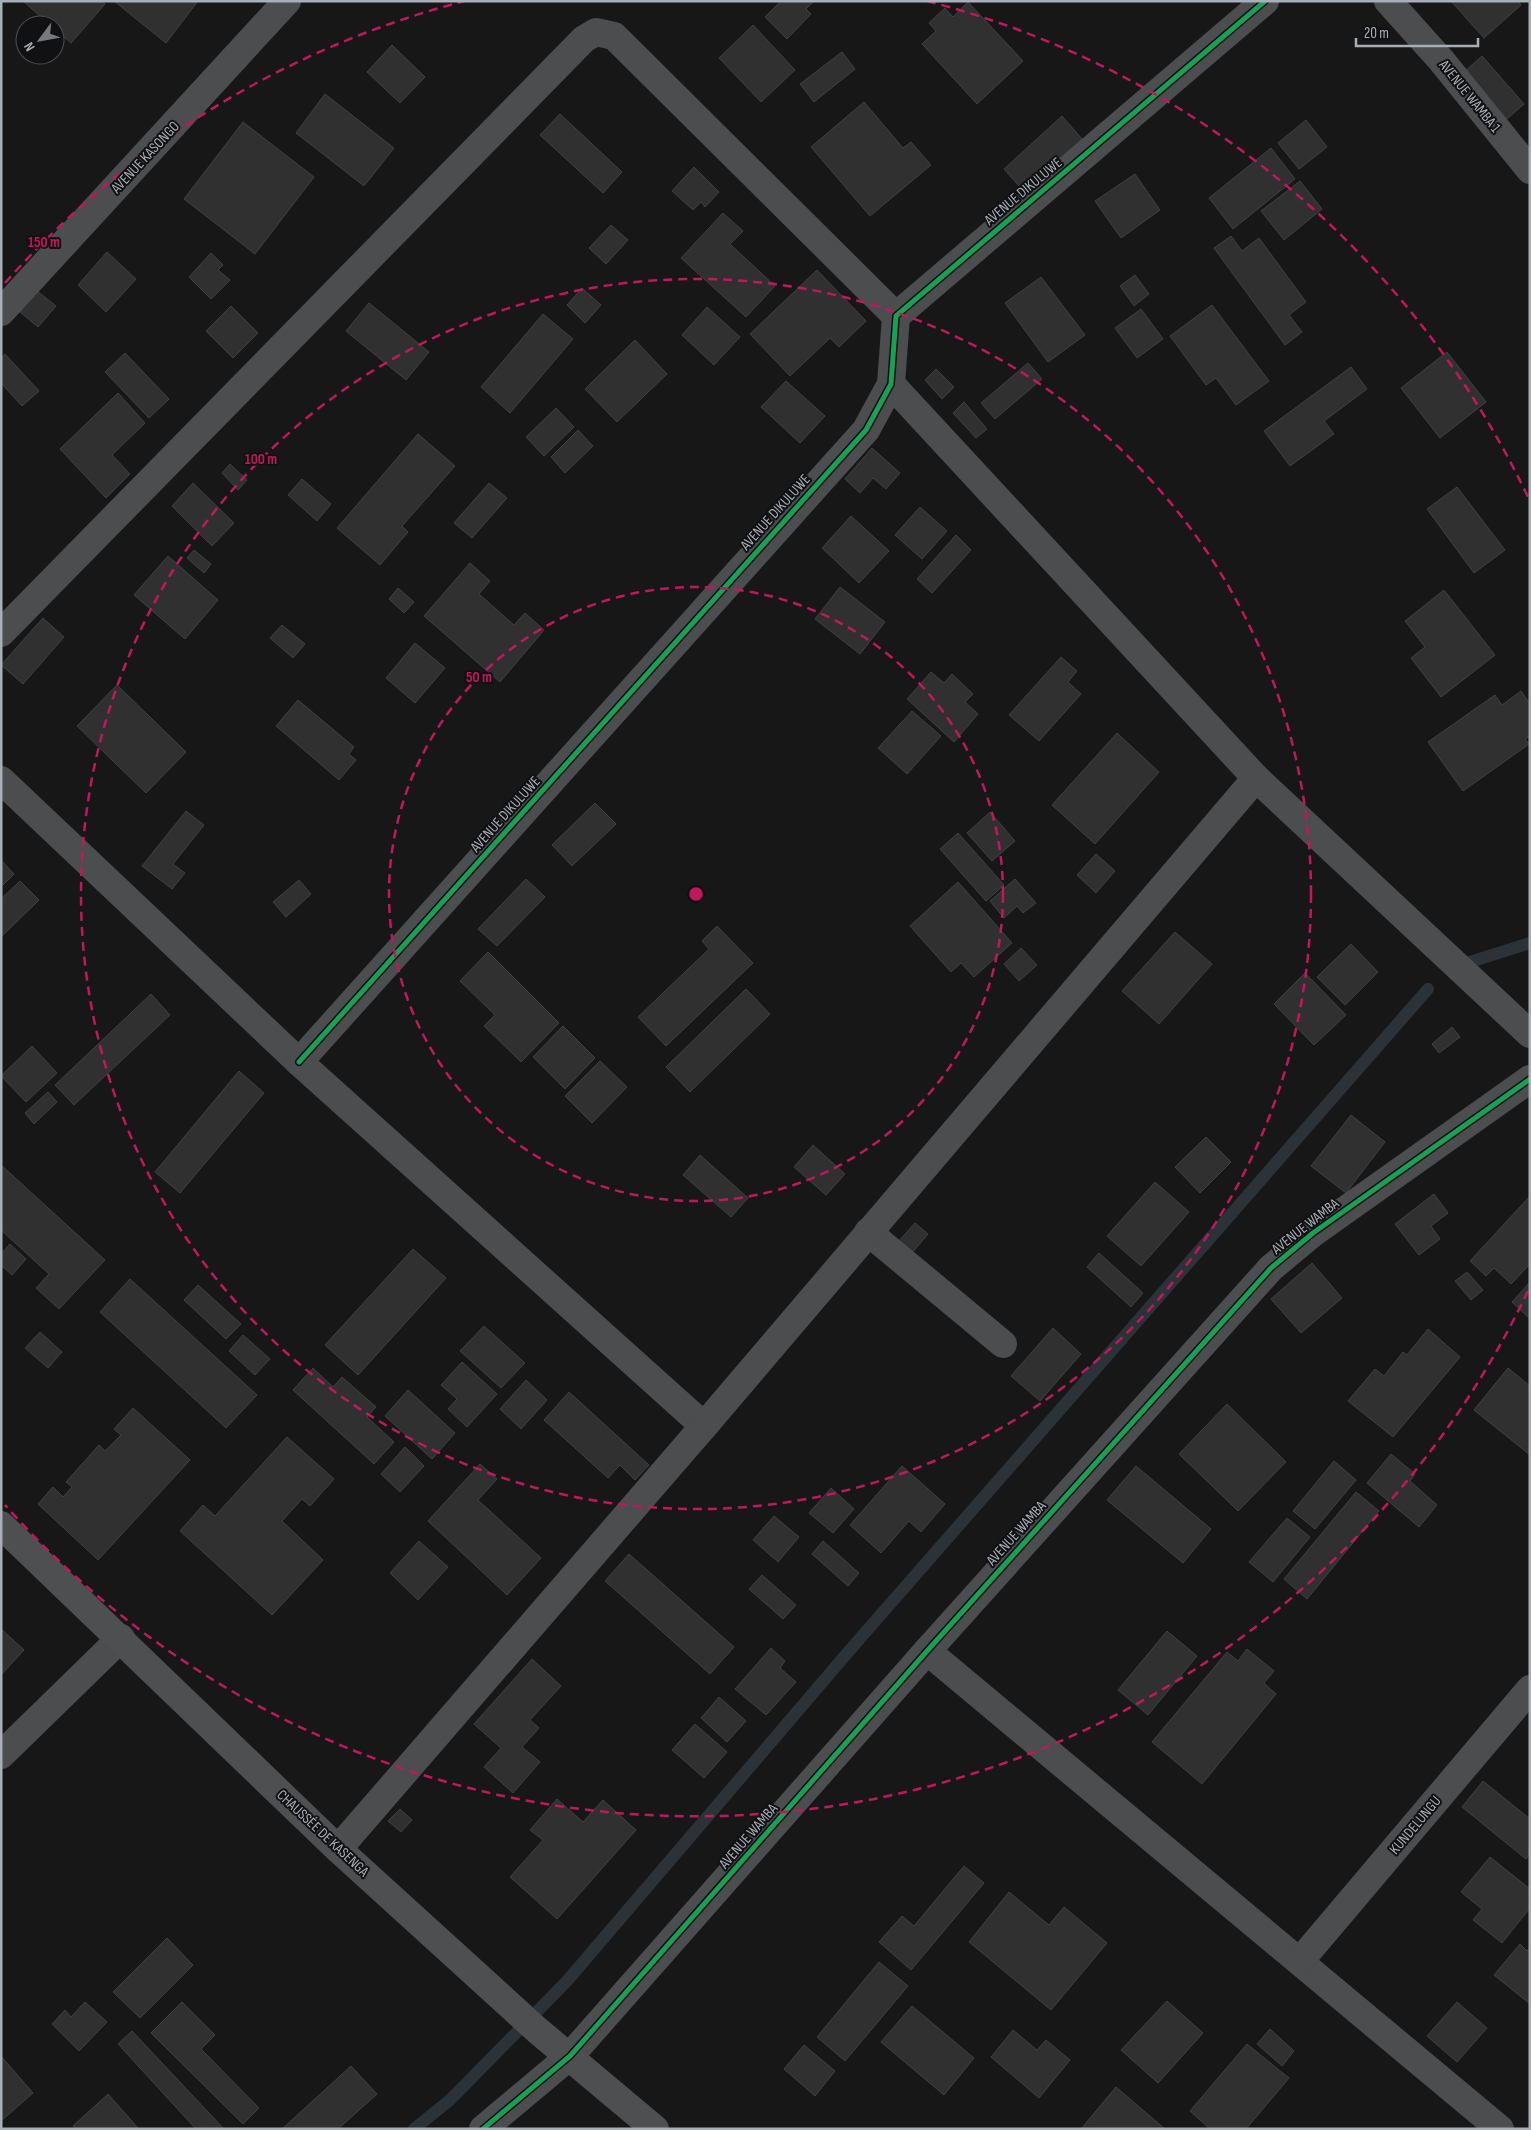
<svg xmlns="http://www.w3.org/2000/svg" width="1531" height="2130" font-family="'Sofia Sans Condensed',sans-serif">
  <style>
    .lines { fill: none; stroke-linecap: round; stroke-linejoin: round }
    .stream { stroke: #2b3338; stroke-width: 12 }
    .building { fill: #303031; stroke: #3f4143 }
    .minor { stroke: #4b4d4f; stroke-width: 28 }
    .major { stroke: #4d4f51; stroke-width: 28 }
    .cycleway-casing { stroke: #111113; stroke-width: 8 }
    .cycleway { stroke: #1a9f57; stroke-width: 5 }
    .ring { fill: none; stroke: #c2185b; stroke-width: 2.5; stroke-dasharray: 9 6 }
    .labels { text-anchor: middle; stroke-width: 4; stroke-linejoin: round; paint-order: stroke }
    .street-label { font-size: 15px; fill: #a9afb7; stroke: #111113 }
    .centre { fill: #c2185b; stroke: #111113; stroke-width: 2.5 }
    .ring-label { font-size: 15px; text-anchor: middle; font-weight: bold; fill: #c2185b; stroke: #111113; stroke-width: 4; stroke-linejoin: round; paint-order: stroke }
  </style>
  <rect width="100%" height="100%" fill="#171717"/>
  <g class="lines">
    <g class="stream">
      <polyline points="1470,962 1530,943"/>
      <polyline points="414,2129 450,2100 567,1981 849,1651 1428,989"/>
    </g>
  </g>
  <g class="building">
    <polygon points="23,1 102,1 105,4 71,43 55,29 55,25 50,25"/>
    <polygon points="114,1 198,1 166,43"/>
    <polygon points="781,1 814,1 806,9 811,14 787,39 765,17"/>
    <polygon points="1451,1 1518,1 1521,5 1484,38"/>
    <polygon points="968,2 1023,61 977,104 922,44 936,31 929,23 945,8 953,17"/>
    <polygon points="753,25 795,70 761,102 719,58"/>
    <polygon points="392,45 425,77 400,103 367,72"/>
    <polygon points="842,52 855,69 814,102 800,84"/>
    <polygon points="1482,56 1524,104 1507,119 1464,72"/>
    <polygon points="325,94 394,148 364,186 296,133"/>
    <polygon points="864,102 903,148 911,142 931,165 870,216 811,147"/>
    <polygon points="560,114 622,172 603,193 540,135"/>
    <polygon points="1062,116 1082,139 1025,193 1004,169"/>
    <polygon points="1306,120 1327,147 1299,169 1278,143"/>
    <polygon points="243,122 314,177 255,254 184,199"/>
    <polygon points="1271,148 1295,179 1233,229 1209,198"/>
    <polygon points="694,167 719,192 705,207 701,202 693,210 672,191"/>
    <polygon points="1135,174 1160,210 1121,238 1095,201"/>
    <polygon points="1300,181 1322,209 1284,240 1261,211"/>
    <polygon points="723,213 743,231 730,244 775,286 746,317 681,258"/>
    <polygon points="611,225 628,240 606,264 589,248"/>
    <polygon points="1231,236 1242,251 1259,238 1306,302 1289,315 1302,332 1285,345 1214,248"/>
    <polygon points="107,252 136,279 106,312 78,285"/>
    <polygon points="211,253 223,265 218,270 230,280 211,299 189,277"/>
    <polygon points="817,270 866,321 839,347 830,338 790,376 750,334"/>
    <polygon points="1135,275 1149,294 1134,306 1120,286"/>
    <polygon points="1041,277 1085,335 1048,362 1005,303"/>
    <polygon points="582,288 601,305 585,323 567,305"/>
    <polygon points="37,291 56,306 38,327 20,312"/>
    <polygon points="369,303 429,352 406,380 346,331"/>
    <polygon points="1212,305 1269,381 1236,405 1216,378 1206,385 1170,336"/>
    <polygon points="231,306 258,333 233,358 206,331"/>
    <polygon points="707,307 740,337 714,365 682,335"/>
    <polygon points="1141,309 1163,339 1137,358 1115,328"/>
    <polygon points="543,314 573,339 510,413 481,387"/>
    <polygon points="635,340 667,374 617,422 585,389"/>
    <polygon points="1447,352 1486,402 1440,438 1401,388"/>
    <polygon points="125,353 169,399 149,418 105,372"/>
    <polygon points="5,354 39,391 22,406 1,383 1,358"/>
    <polygon points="1028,363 1042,379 995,419 981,403"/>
    <polygon points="1351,367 1367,389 1324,421 1334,434 1290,466 1264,431"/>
    <polygon points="936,369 954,387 942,399 925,380"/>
    <polygon points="786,381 825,416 800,443 761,407"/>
    <polygon points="118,393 145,423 112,455 130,474 106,498 60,449"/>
    <polygon points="964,402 987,429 976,438 953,413"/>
    <polygon points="556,408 574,427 544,456 526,437"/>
    <polygon points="578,430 593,446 565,473 551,457"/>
    <polygon points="418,434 455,466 402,526 408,532 380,565 337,528"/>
    <polygon points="872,448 900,473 886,489 873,478 860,493 845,479"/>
    <polygon points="230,464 247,480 238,490 222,473"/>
    <polygon points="302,479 331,504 317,521 288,495"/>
    <polygon points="193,483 234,523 212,546 172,506"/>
    <polygon points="489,483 507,498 472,538 454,523"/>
    <polygon points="1457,487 1505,550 1474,573 1427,509"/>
    <polygon points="920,507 947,531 922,559 895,535"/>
    <polygon points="851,516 889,551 859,583 822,548"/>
    <polygon points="956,535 971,550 932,593 917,579"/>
    <polygon points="194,550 211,564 204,573 187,558"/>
    <polygon points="168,556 218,600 185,639 134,595"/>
    <polygon points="470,563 490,581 479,594 514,625 525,613 544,630 500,682 424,616"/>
    <polygon points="840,587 885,622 860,654 815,619"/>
    <polygon points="398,588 414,602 404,613 389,599"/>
    <polygon points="1444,590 1495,655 1441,697 1411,658 1425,647 1405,621"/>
    <polygon points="43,618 64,637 23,684 1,665"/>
    <polygon points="282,625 305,644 293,658 270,638"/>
    <polygon points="415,643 445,668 415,703 386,678"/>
    <polygon points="1061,657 1077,671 1068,682 1081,694 1039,741 1009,715"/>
    <polygon points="931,672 944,683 952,674 973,694 965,702 978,714 954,742 907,699"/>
    <polygon points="117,685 186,752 146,793 77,726"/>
    <polygon points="1521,691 1530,704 1530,736 1525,739 1529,744 1463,791 1428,742 1495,695 1502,705"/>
    <polygon points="298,700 354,747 349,754 356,760 339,780 276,726"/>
    <polygon points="912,711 941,736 907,774 878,748"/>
    <polygon points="1117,733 1159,772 1095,844 1052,805"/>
    <polygon points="595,803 616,824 572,866 552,845"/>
    <polygon points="186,811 204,825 173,864 185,873 172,889 142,866"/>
    <polygon points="990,812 1015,841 992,861 967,833"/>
    <polygon points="958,833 1004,885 986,901 940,849"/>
    <polygon points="1096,854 1115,871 1096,893 1077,875"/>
    <polygon points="1,860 14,874 1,887"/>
    <polygon points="526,879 545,897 497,946 478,929"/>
    <polygon points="1015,879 1036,903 1023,913 1017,906 1004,918 990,901"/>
    <polygon points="299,880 311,894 286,917 273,902"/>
    <polygon points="20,881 39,900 1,937 1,899"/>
    <polygon points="958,882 1012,943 974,977 961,963 951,972 910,926"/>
    <polygon points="717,926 753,963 666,1046 638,1017 709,949 702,941"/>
    <polygon points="1175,932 1212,964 1159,1024 1122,991"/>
    <polygon points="1351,944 1378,972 1345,1005 1317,977"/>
    <polygon points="1021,948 1037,965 1019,981 1004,964"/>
    <polygon points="488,952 559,1023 521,1062 484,1026 495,1015 460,981"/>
    <polygon points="1305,973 1346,1015 1314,1045 1274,1004"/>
    <polygon points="746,989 770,1014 690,1092 666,1067"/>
    <polygon points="151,994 170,1015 74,1105 55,1085"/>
    <polygon points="563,1026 595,1058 565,1089 533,1057"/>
    <polygon points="1452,1027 1460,1037 1439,1053 1432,1044"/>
    <polygon points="32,1046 57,1073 26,1102 1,1076"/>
    <polygon points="600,1061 627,1087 592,1123 565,1096"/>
    <polygon points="239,1071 264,1093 180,1193 155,1172"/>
    <polygon points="48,1092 57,1102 34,1124 25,1113"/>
    <polygon points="1351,1115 1385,1142 1346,1193 1311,1166"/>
    <polygon points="1206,1137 1231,1162 1200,1193 1175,1167"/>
    <polygon points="813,1145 845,1174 826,1195 794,1167"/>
    <polygon points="700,1155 748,1198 731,1217 683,1175"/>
    <polygon points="1,1165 105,1260 59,1309 36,1288 49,1274 1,1230"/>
    <polygon points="1155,1182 1189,1212 1141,1266 1107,1236"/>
    <polygon points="1434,1194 1448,1213 1431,1226 1440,1239 1419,1255 1395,1224"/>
    <polygon points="1530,1196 1530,1264 1511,1284 1494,1268 1486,1276 1470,1261"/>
    <polygon points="915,1223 928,1234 911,1254 898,1242"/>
    <polygon points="10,1244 26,1259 12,1275 1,1265 1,1254"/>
    <polygon points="413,1249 446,1278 358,1375 325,1345"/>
    <polygon points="1099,1253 1143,1293 1131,1307 1087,1267"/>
    <polygon points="1312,1263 1342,1298 1301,1333 1271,1299"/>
    <polygon points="1467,1272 1483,1290 1471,1300 1455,1281"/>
    <polygon points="130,1279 257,1395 226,1428 100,1312"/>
    <polygon points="1530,1282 1530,1319 1512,1302"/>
    <polygon points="198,1285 241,1324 226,1339 184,1300"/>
    <polygon points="484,1326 525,1363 501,1388 460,1351"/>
    <polygon points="1053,1328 1081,1354 1040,1401 1011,1376"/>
    <polygon points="1428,1329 1460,1357 1393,1437 1348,1401 1375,1369 1384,1376 1403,1352 1407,1355"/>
    <polygon points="40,1332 62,1352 48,1368 25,1348"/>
    <polygon points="243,1335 270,1359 255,1375 229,1351"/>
    <polygon points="462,1362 497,1394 467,1427 448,1409 457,1399 441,1385"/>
    <polygon points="313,1368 333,1387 342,1377 376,1407 367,1417 394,1442 374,1464 293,1390"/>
    <polygon points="1508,1368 1530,1386 1530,1455 1474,1410"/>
    <polygon points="526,1380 547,1400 521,1429 500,1409"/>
    <polygon points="408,1390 455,1433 432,1459 385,1416"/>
    <polygon points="569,1392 649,1465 635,1480 620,1465 608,1478 544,1420"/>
    <polygon points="1227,1404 1286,1462 1238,1511 1179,1454"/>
    <polygon points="133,1408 190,1460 98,1560 38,1504 53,1487 63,1497 72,1487 66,1482 99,1445 105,1451 121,1435 114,1429"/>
    <polygon points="287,1437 334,1479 310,1506 302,1499 282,1521 323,1560 272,1615 180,1531 203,1505 215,1516"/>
    <polygon points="405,1447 424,1466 400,1492 381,1474"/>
    <polygon points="1391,1454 1415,1474 1410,1481 1437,1505 1419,1527 1367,1483"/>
    <polygon points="1334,1461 1356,1480 1315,1529 1293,1511"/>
    <polygon points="480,1464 497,1479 478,1500 541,1558 507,1595 428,1521"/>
    <polygon points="902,1466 945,1504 921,1532 909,1521 881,1553 850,1525"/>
    <polygon points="1136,1466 1211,1529 1183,1563 1107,1500"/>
    <polygon points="831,1488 854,1509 833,1533 809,1513"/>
    <polygon points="1356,1492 1379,1511 1307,1599 1284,1579"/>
    <polygon points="774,1516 799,1537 778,1562 753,1540"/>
    <polygon points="1287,1518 1310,1537 1273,1582 1249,1562"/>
    <polygon points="419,1541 448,1567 418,1600 390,1573"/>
    <polygon points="823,1541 859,1573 848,1586 812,1554"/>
    <polygon points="629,1554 734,1647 710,1674 605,1581"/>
    <polygon points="762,1575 796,1605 783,1619 749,1589"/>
    <polygon points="1,1629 24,1650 1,1675"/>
    <polygon points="1167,1631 1197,1656 1148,1715 1118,1690"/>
    <polygon points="771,1648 785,1661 780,1668 796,1682 766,1715 735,1689"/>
    <polygon points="1247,1649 1274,1671 1264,1683 1276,1694 1202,1784 1152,1742 1227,1652 1238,1661"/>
    <polygon points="532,1659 561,1686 530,1720 539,1728 522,1747 540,1762 513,1793 484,1767 501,1748 474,1724"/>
    <polygon points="719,1697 746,1721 727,1742 701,1718"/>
    <polygon points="695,1724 727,1752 704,1778 672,1750"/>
    <polygon points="1483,1781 1530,1819 1530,1854 1526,1859 1462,1807"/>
    <polygon points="557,1799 583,1822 603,1800 636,1830 557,1919 510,1877 543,1840 530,1830"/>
    <polygon points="400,1809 412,1820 401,1832 388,1821"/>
    <polygon points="1490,1857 1530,1889 1530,1908 1502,1943 1473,1920 1482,1909 1461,1892"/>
    <polygon points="964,1866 984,1883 911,1970 879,1942 902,1916 914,1926"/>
    <polygon points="1009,1892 1049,1925 1064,1907 1107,1943 1051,2010 969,1942"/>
    <polygon points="167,1938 193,1965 140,2018 113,1992"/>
    <polygon points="1520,1944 1527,1951 1530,1947 1530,2004 1494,1975"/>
    <polygon points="879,1962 908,1986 845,2061 817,2037"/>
    <polygon points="1167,2001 1203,2033 1158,2083 1121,2050"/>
    <polygon points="85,2002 107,2022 79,2051 52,2024 65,2010 71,2017"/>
    <polygon points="182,2002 215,2035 201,2049 259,2108 243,2124 151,2033"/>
    <polygon points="1457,2002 1487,2028 1457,2062 1427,2036"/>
    <polygon points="912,2006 974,2058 944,2095 881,2042"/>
    <polygon points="1270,2029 1294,2051 1282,2066 1257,2044"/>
    <polygon points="1013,2030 1037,2050 1046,2040 1070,2060 1039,2098 991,2057"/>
    <polygon points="132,2031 224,2129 196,2129 118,2044"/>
    <polygon points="1247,2044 1289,2078 1246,2129 1210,2129 1190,2111"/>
    <polygon points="804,2045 835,2071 815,2096 784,2069"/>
    <polygon points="1,2056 33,2093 1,2121"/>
    <polygon points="351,2066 377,2094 338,2129 282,2129"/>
    <polygon points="1116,2087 1165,2129 1081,2129"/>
    <polygon points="108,2094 138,2128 76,2129 73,2126"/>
  </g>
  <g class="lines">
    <g class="minor">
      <polyline points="1388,1 1441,60 1530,170"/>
      <polyline points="1,312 287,1"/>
      <polyline points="891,384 1256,778 1530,1034"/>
      <polyline points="1,633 584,39 596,32 614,36 896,316"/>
      <polyline points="1,780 299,1062 704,1426"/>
      <polyline points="299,1062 866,430 891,384 896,316 1265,1"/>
      <polyline points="868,1232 1003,1344"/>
      <polyline points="927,1651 1500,2129"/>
      <polyline points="1,1755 121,1638"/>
      <polyline points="338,1849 704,1426 1256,778"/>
      <polyline points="1300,1961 1530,1689"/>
      <polyline points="483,2129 570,2056 927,1651 1271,1268 1313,1233 1530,1079"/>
    </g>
    <polyline class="major" points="1,1525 338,1849 537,2030 655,2129"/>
    <g class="cycleway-casing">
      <g id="cycleway">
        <polyline points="299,1062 866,430 891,384 896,316 1265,1"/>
        <polyline points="483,2129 570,2056 927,1651 1271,1268 1313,1233 1530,1079"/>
      </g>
    </g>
    <use href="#cycleway" class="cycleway"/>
  </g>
  <g class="ring">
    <circle cx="696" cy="894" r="307"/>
    <circle cx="696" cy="894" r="615"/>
    <path d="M1528 1291A922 922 0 0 1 5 1505M5 283A922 922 0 0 1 465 1M927 1A922 922 0 0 1 1528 497"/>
  </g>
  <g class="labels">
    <g class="street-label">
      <text transform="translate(1470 96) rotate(51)" y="5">AVENUE WAMBA 1</text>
      <text transform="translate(145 157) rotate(-47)" y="5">AVENUE KASONGO</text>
      <text transform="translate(1023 191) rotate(-40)" y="5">AVENUE DIKULUWE</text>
      <text transform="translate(775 512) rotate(-48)" y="5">AVENUE DIKULUWE</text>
      <text transform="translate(505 814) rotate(-48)" y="5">AVENUE DIKULUWE</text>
      <text transform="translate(1305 1226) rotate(-38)" y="5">AVENUE WAMBA</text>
      <text transform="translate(1016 1533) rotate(-48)" y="5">AVENUE WAMBA</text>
      <text transform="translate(1415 1825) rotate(-50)" y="5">KUNDELUNGU</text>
      <text transform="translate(323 1833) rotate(43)" y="5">CHAUSSÉE DE KASENGA</text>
      <text transform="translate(748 1836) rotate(-49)" y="5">AVENUE WAMBA</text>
    </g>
  </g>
  <circle cx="696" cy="894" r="8" class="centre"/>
  <g class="ring-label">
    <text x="44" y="247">150 m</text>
    <text x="261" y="464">100 m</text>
    <text x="479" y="682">50 m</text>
  </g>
  <rect width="1531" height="2130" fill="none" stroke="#a9afb7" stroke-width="5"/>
  <g transform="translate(40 40) rotate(238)"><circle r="24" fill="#111113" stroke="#4e5055"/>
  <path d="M0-4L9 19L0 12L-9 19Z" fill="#767a7f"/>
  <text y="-8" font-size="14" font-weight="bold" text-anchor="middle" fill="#a9afb7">N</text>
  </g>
  <path d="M1356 38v8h122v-8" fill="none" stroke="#a9afb7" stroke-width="2.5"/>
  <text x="1364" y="38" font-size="15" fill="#a9afb7" stroke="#111113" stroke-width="4" paint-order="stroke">20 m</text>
</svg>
